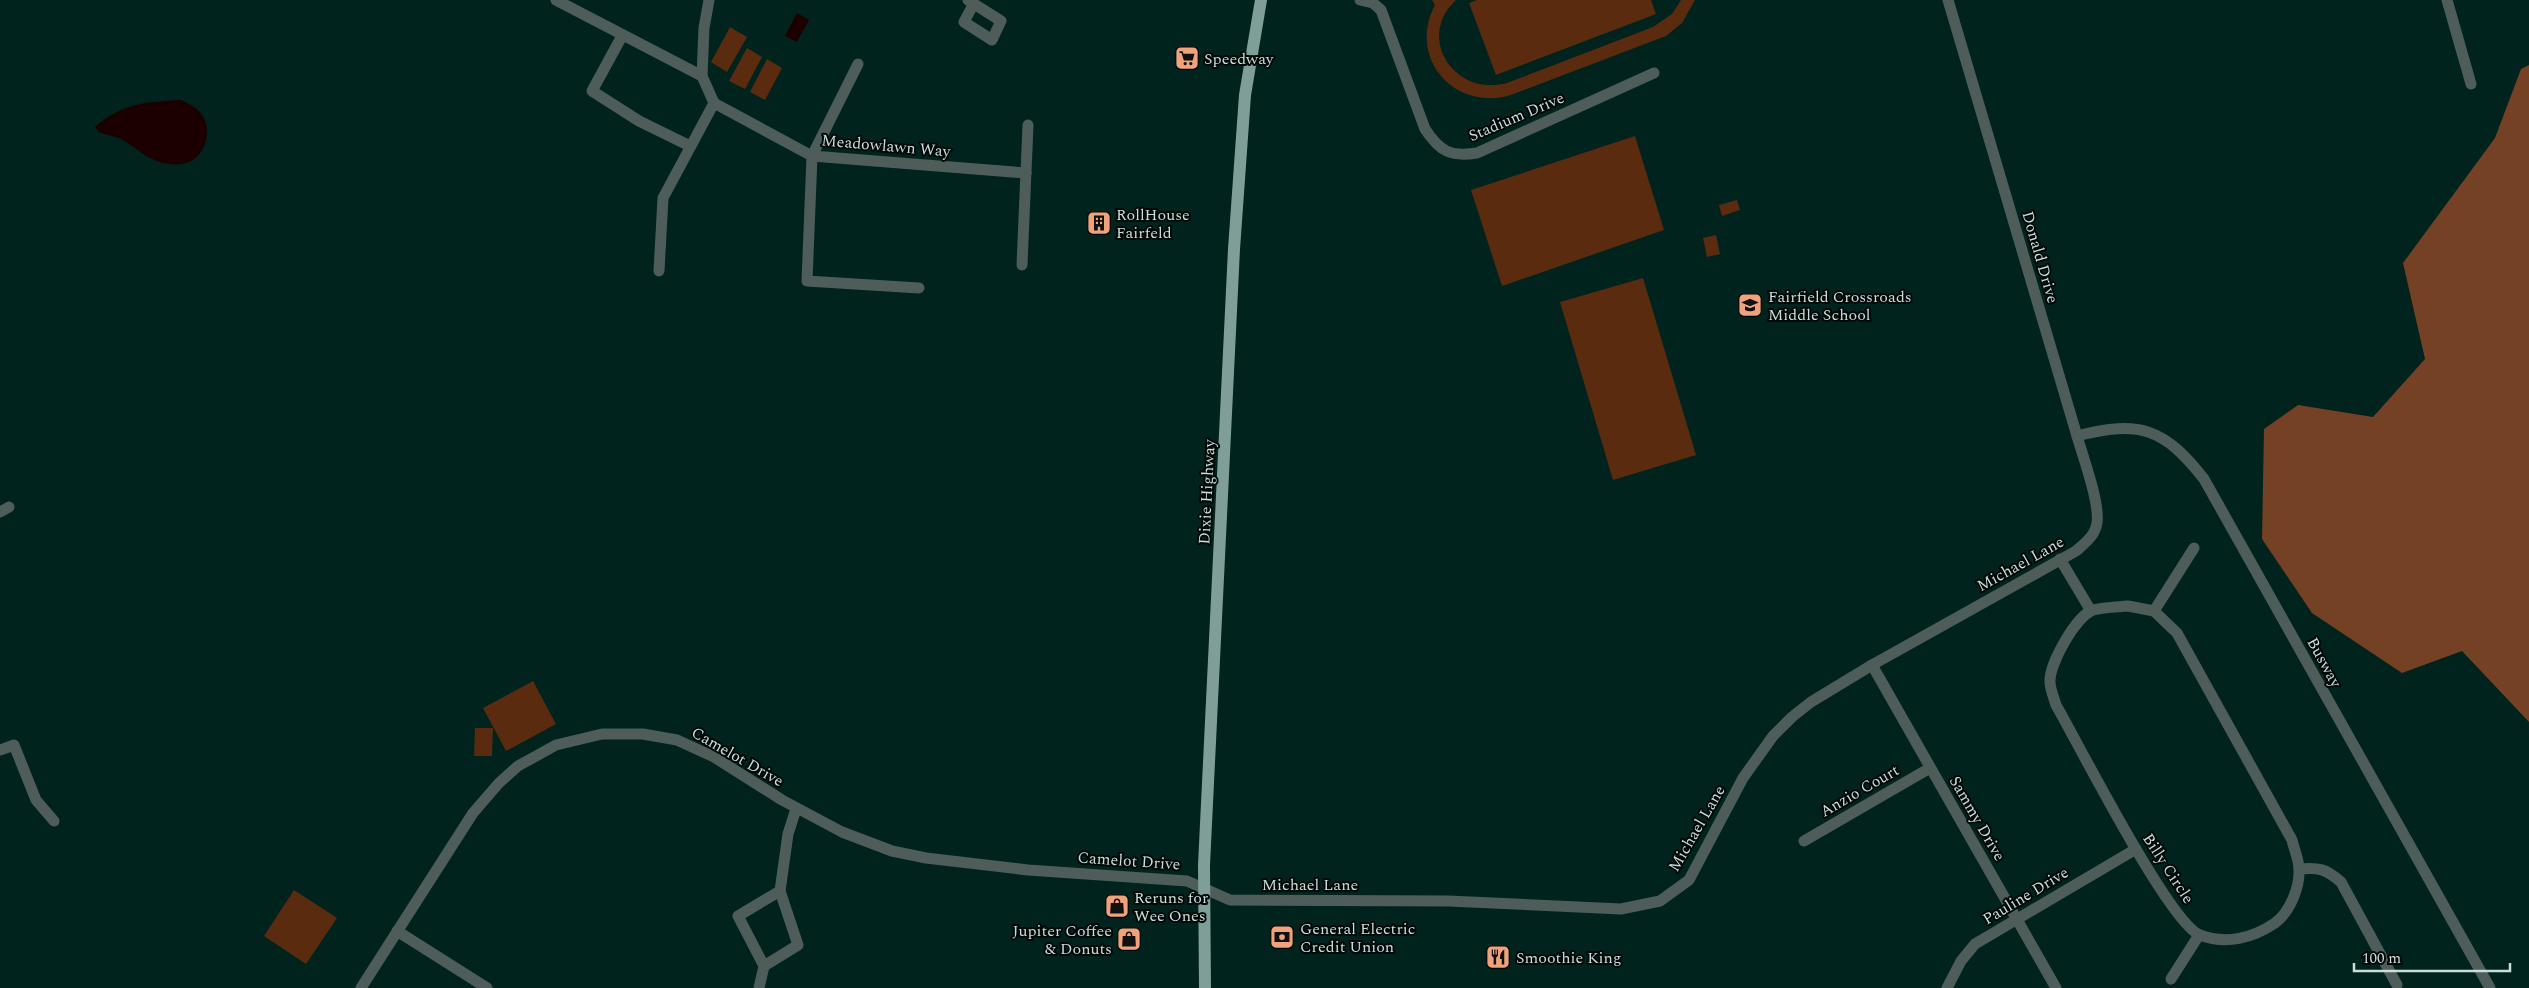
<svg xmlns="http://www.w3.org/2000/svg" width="2529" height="988" font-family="Spectral,serif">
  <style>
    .green { fill: #5a2b0f }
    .forest { fill: #754125 }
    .water { fill: #1c0000 }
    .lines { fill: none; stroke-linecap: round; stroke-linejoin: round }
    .street { stroke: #4e5d59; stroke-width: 11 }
    .primary { stroke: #7e9e97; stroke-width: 12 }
    .labels { text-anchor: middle; stroke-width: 4; stroke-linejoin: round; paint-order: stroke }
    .poi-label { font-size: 16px; fill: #caddd9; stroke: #000907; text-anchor: start }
    .street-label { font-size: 16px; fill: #caddd9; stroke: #000907 }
  </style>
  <rect width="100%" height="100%" fill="#00231d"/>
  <g class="green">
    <path d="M1432,0H1456C1415,38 1455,97 1507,83L1653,27L1672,14L1681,0H1695L1682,23L1666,36L1511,95C1454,112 1407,58 1435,5Z"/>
    <polygon points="1477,0 1651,0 1656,14 1496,75 1469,3"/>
    <polygon points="730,27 747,37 727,72 711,62"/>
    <polygon points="747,48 762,57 745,89 729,81"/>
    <polygon points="767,59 782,68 765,100 750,92"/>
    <polygon points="1635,136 1664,230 1502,286 1471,190"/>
    <polygon points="1737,200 1740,210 1722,216 1719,205"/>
    <polygon points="1716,235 1720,254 1707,257 1703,238"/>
    <polygon points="1643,278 1696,455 1613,480 1560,302"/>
    <polygon points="533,681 556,724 506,751 483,708"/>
    <polygon points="475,728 493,728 492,756 474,756"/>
    <polygon points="294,890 337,918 306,964 264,936"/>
  </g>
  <polygon class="forest" points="2529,65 2529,722 2462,651 2402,673 2312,613 2262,539 2264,429 2298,405 2373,417 2425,359 2403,263 2495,138 2521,69"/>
  <g class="water">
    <polygon points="797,13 809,20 797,42 785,36"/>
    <path d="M181,100C194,106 206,113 207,129C207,164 178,172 150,158C140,153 131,144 121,139C114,136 106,135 99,132L95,127C123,103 146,102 181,100Z"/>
  </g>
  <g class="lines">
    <g class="street">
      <polyline points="556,0 702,76"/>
      <polyline points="709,0 704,28 702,76 714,103 812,156 807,281 919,288"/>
      <polyline points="968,0 1001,21 992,40 964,22 973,5"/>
      <path d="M1360,0L1373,3L1381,10L1425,129C1440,152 1451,157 1477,153L1654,73"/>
      <polyline points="2447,0 2471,84"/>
      <polyline points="622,36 592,91 639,121 690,146"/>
      <polyline points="858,64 812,156 1026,173"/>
      <polyline points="1022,265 1028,125"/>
      <polyline points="659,271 663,198 714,103"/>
      <path d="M2077,436C2140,420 2164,428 2204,479L2490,988"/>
      <polyline points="0,512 9,507"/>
      <polyline points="2060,559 2091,611"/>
      <path d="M2128,606L2154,611L2177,633L2292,840C2294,849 2299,860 2299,869C2300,887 2290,912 2275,923C2253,938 2226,945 2200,935C2169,923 2078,743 2056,705C2054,698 2050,689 2050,682C2049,664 2076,616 2093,610C2104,607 2117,607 2128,606Z"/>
      <polyline points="2154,611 2194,548"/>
      <polyline points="1872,665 2056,988"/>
      <polyline points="0,750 14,745 36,800 54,821"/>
      <polyline points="1804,841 1930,768"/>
      <path d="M2299,869C2319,867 2326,869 2341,882L2397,985"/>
      <polyline points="780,891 788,834 796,809"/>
      <polyline points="397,931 487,988"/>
      <polyline points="2171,979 2199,935"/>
      <path d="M361,988L473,813L499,783L518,766L556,745L602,734H643L677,740L714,757L782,800L842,832L892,851L926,858L1028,870L1187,881L1230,900L1448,901L1621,909L1660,901L1689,880L1743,778L1773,736L1792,717L1811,702L1872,665L2076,551C2085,543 2095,536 2097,523C2100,503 2083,457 2077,436L1948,0"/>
      <polyline points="759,988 764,966 738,916 780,891 798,945 764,966"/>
      <polyline points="1947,988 1961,961 1975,944 2136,849"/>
    </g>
    <polyline class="primary" points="1205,988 1204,865 1234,249 1245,95 1261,0"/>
  </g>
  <defs>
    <g id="supermarket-square" transform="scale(1.25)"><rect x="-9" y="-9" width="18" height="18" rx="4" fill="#f0a27a" stroke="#000907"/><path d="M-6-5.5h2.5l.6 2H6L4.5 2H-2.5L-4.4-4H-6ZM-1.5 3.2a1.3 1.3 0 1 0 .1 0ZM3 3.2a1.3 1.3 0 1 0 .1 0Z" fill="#111"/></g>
    <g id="building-square" transform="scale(1.25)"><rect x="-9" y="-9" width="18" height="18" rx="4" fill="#f0a27a" stroke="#000907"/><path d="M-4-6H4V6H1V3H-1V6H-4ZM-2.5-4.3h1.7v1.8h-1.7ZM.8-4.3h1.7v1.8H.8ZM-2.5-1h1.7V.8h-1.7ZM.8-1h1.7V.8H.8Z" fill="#111"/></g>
    <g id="school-square" transform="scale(1.25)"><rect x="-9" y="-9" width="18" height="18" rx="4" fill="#f0a27a" stroke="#000907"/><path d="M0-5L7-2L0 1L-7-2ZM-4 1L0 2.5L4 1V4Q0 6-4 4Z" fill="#111"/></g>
    <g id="shop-square" transform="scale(1.25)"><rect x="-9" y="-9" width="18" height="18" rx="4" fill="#f0a27a" stroke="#000907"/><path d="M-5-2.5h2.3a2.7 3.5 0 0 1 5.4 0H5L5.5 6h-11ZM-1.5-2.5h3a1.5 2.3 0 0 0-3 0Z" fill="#111"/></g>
    <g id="bank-square" transform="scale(1.25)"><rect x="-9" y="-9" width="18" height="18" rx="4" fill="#f0a27a" stroke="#000907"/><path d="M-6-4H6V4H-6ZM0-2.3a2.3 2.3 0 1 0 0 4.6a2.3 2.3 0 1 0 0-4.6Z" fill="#111"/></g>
    <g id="restaurant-square" transform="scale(1.25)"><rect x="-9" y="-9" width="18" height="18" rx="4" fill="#f0a27a" stroke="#000907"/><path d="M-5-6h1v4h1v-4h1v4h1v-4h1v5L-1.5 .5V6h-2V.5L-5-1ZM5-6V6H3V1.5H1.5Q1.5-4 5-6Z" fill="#111"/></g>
  </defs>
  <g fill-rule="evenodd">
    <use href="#supermarket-square" x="1187" y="58"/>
    <use href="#building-square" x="1099" y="223"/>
    <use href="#school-square" x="1750" y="305"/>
    <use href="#shop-square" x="1117" y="906"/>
    <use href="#bank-square" x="1282" y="937"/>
    <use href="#shop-square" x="1129" y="939"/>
    <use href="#restaurant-square" x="1498" y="957"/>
  </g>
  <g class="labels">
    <g class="poi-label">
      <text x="1204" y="64">Speedway</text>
      <text x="1116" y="220">RollHouse<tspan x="1116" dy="18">Fairfeld</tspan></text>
      <text x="1768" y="302">Fairfield Crossroads<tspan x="1768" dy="18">Middle School</tspan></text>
      <text x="1134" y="903">Reruns for<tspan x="1134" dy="18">Wee Ones</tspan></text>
      <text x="1300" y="934">General Electric<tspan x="1300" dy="18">Credit Union</tspan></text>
      <text x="1112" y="936" text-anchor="end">Jupiter Coffee<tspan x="1112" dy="18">&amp; Donuts</tspan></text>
      <text x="1516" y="963">Smoothie King</text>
    </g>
    <g class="street-label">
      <text transform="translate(1516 116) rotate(-23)" y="6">Stadium Drive</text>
      <text transform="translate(886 145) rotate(5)" y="6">Meadowlawn Way</text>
      <text transform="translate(2041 257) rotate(74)" y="6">Donald Drive</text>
      <text transform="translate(1206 492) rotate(-87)" y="6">Dixie Highway</text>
      <text transform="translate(2020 563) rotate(-29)" y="6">Michael Lane</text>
      <text transform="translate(2325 662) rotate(61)" y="6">Busway</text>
      <text transform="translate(738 756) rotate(30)" y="6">Camelot Drive</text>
      <text transform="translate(1859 790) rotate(-30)" y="6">Anzio Court</text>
      <text transform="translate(1978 818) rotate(60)" y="6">Sammy Drive</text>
      <text transform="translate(1696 828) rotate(-60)" y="6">Michael Lane</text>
      <text transform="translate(1129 860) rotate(4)" y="6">Camelot Drive</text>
      <text transform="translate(2169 868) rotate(57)" y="6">Billy Circle</text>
      <text x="1310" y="890">Michael Lane</text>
      <text transform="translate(2025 895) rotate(-31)" y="6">Pauline Drive</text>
    </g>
  </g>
  <path d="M2354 963v8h156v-8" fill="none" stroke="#caddd9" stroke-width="2.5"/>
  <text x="2362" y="963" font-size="15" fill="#caddd9" stroke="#000907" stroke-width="4" paint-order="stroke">100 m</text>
</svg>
